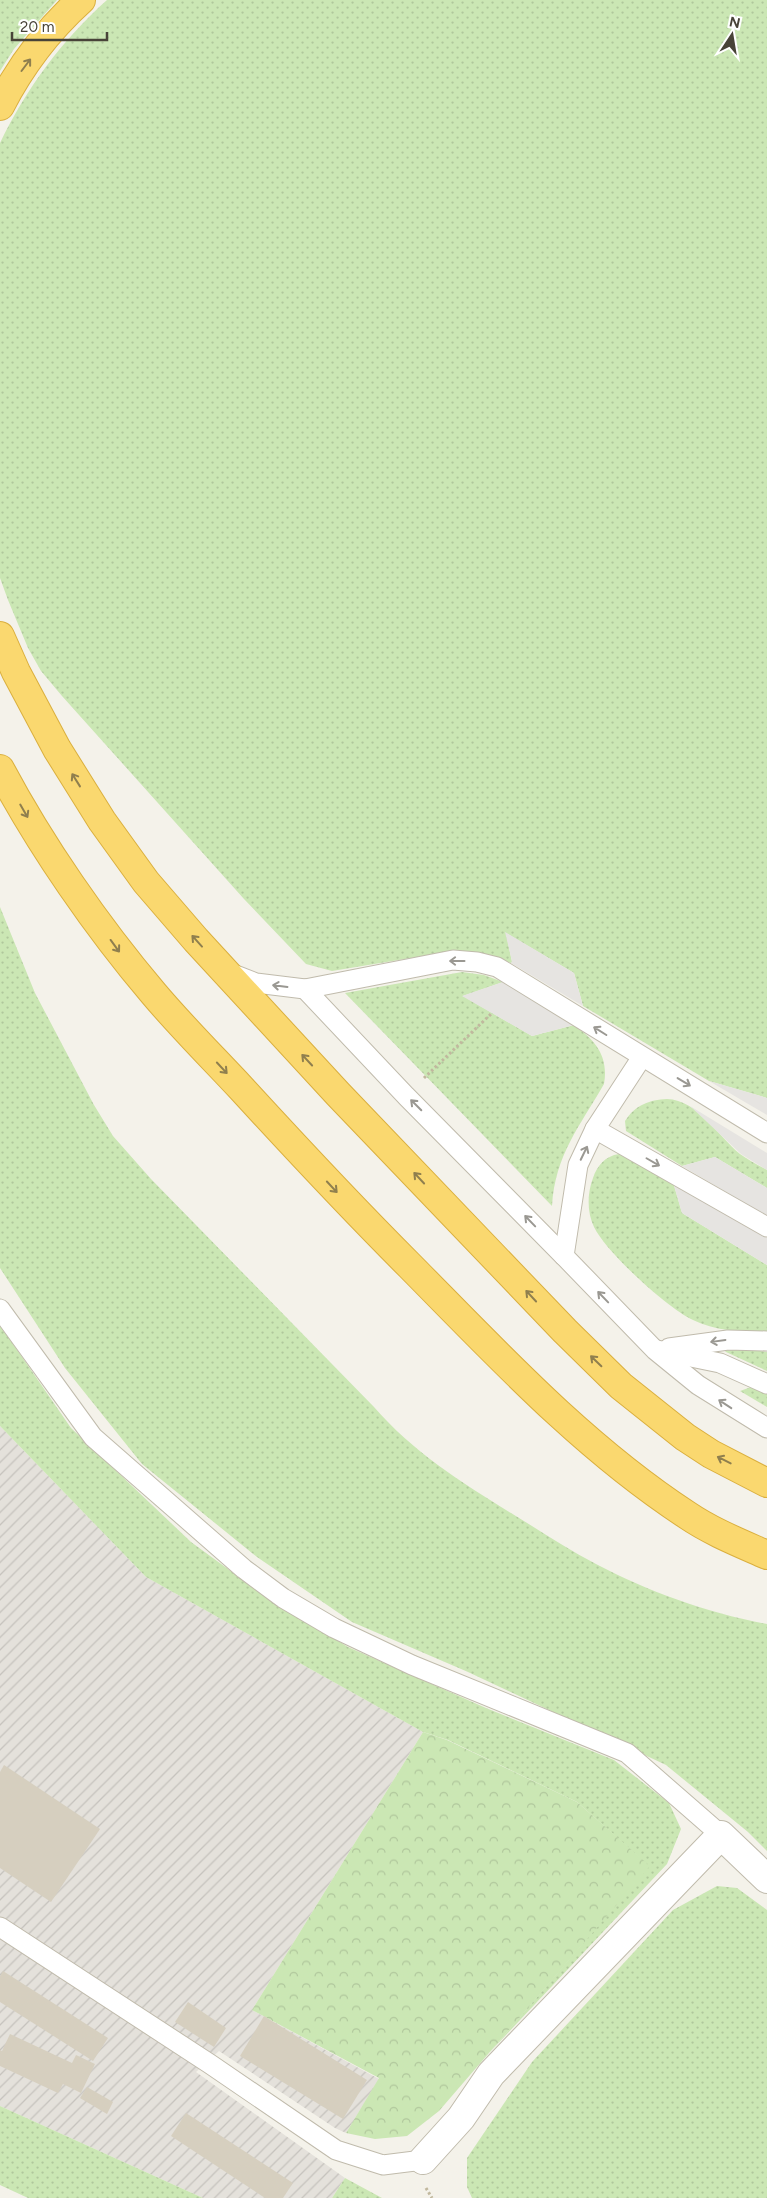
<svg xmlns="http://www.w3.org/2000/svg" width="767" height="2198" font-family="Figtree,sans-serif">
  <style>
    .industrial { fill: url(#industrial-furrows) }
    .grass { fill: url(#grass-dots) }
    .forest { fill: url(#forest-crowns) }
    .parking { fill: #e6e4e1 }
    .building { fill: #d6cfbf }
    .lines { fill: none; stroke-linecap: round; stroke-linejoin: round }
    .lane-casing { stroke: #c0bbac; stroke-width: 21 }
    .street-casing { stroke: #c0bbac; stroke-width: 30 }
    .highway-casing { stroke: #daaf3e; stroke-width: 30 }
    .path { stroke: #c1b89e; stroke-width: 3; stroke-dasharray: 2.5 2.5; stroke-linecap: butt }
    .lane { stroke: #fff; stroke-width: 19 }
    .street { stroke: #fff; stroke-width: 28 }
    .highway { stroke: #fad86f; stroke-width: 28 }
    .oneway { stroke: #8f7f4e }
    .oneway2 { stroke: #9a9892 }
  </style>
  <defs>
    <pattern id="industrial-furrows" width="10" height="10" patternUnits="userSpaceOnUse" patternTransform="scale(1.25)"><rect width="10" height="10" fill="#e4e1db"/><path d="M-1 1l2-2M0 10L10 0M9 11l2-2" fill="none" stroke="#c5c2bd"/></pattern>
    <pattern id="grass-dots" width="8" height="8" patternUnits="userSpaceOnUse" patternTransform="scale(1.25)"><rect width="8" height="8" fill="#cbe7b4"/><path d="M2 2h.1M6 6h.1" fill="none" stroke="#b0c79c" stroke-width="1.8" stroke-linecap="round"/></pattern>
    <pattern id="forest-crowns" width="20" height="18" patternUnits="userSpaceOnUse" patternTransform="scale(1.25)"><rect width="20" height="18" fill="#cbe7b4"/><path d="M2 6a3 3 0 1 1 6 0M12 15a3 3 0 1 1 6 0" fill="none" stroke="#b0c79c"/></pattern>
  </defs>
  <rect width="100%" height="100%" fill="#f4f2ea"/>
  <polygon class="industrial" points="0,1426 146,1577 423,1732 252,2010 379,2079 346,2133 335,2128 219,2051 196,2072 345,2178 332,2198 203,2198 0,2106"/>
  <g class="grass">
    <polygon points="0,0 57,0 14,49 0,71"/>
    <path d="M107,0H767V1098L709,1081L583,1006L574,973L506,933L512,962L511,963L484,954L447,952L332,971L306,964L244,899L62,696L41,671L28,648L8,600L0,578V143C26,89 62,40 107,0Z"/>
    <path d="M0,907L35,993L94,1105L113,1136L151,1179L374,1407C412,1451 462,1483 511,1513C539,1530 567,1549 596,1564C649,1592 708,1613 767,1624V1851L748,1832L666,1765L468,1672L352,1622L257,1557L142,1464L65,1368L0,1268Z"/>
    <path d="M462,972L484,975L503,982L463,996L532,1036L574,1025C595,1040 609,1056 604,1084C580,1126 555,1155 552,1206L345,993Z"/>
    <path d="M667,1099C698,1100 718,1136 740,1154C748,1160 758,1165 767,1170V1188L715,1157L682,1166L626,1131L625,1121C635,1105 649,1100 667,1099Z"/>
    <path d="M619,1154L625,1155L673,1182L682,1213L767,1265V1333C742,1332 715,1331 693,1320C667,1308 606,1252 594,1227C587,1212 587,1194 593,1178C597,1166 605,1156 619,1154Z"/>
    <polygon points="0,1325 71,1428 191,1542 269,1599 348,1647 486,1708 614,1760 669,1803 681,1829 667,1864 489,2053 649,1866 577,1802 448,1740 423,1732 146,1577 0,1426"/>
    <polygon points="736,1348 767,1352 767,1371 726,1352 723,1349"/>
    <polygon points="751,1387 767,1394 767,1407 740,1391"/>
    <polygon points="717,1886 737,1888 767,1910 767,2198 472,2198 467,2187 467,2158 532,2062 673,1910"/>
    <polygon points="0,2106 203,2198 28,2198 0,2185"/>
    <polygon points="345,2178 382,2198 332,2198"/>
  </g>
  <polygon class="forest" points="423,1732 447,1740 577,1802 650,1866 439,2111 407,2136 375,2139 346,2133 379,2078 252,2010"/>
  <g class="parking">
    <polygon points="505,932 574,973 583,1006 511,963 512,961"/>
    <polygon points="503,982 574,1025 532,1036 462,996"/>
    <polygon points="709,1081 767,1098 767,1115"/>
    <polygon points="690,1106 767,1153 767,1170 741,1154"/>
    <polygon points="715,1157 767,1188 767,1216 682,1166"/>
    <polygon points="673,1182 767,1238 767,1265 682,1213"/>
  </g>
  <g class="building">
    <polygon points="4,1765 100,1829 51,1902 0,1868 0,1772"/>
    <polygon points="3,1971 108,2038 93,2061 0,2002 0,1976"/>
    <polygon points="188,2002 226,2028 214,2047 175,2022"/>
    <polygon points="264,2016 367,2080 343,2119 240,2056"/>
    <polygon points="10,2034 72,2063 76,2055 95,2064 81,2093 63,2084 58,2093 0,2066 0,2050 2,2051"/>
    <polygon points="87,2087 113,2102 107,2114 80,2098"/>
    <polygon points="186,2113 293,2183 283,2198 265,2198 171,2136"/>
  </g>
  <g class="lines">
    <g class="lane-casing">
      <g id="lane">
        <polyline points="228,972 256,983 305,989 453,960 477,962 497,967 767,1133"/>
        <polyline points="305,989 406,1096 564,1256"/>
        <polyline points="642,1057 595,1129 578,1165 564,1256 655,1350 698,1385 767,1428"/>
        <polyline points="595,1129 767,1227"/>
        <polyline points="0,1309 93,1437 244,1569 283,1598 334,1628 412,1665 627,1753 721,1835"/>
        <polyline points="669,1348 728,1340 767,1341"/>
        <polyline points="657,1350 720,1363 767,1384"/>
        <polyline points="0,1927 210,2064 336,2150 383,2165 423,2160"/>
      </g>
    </g>
    <g class="street-casing">
      <polyline id="street" points="423,2160 461,2118 491,2074 721,1835 767,1879"/>
    </g>
    <g class="highway-casing">
      <g id="highway">
        <path d="M0,106C20,67 49,29 81,0"/>
        <polyline points="0,636 16,672 57,749 102,821 146,882 196,940 338,1094 565,1331 621,1386 685,1437 711,1454 767,1483"/>
        <path d="M0,769C41,846 97,927 154,994C181,1026 212,1057 241,1088C296,1148 352,1208 410,1266C497,1354 583,1447 687,1515C712,1532 740,1543 767,1555"/>
      </g>
    </g>
    <g class="path">
      <polyline points="424,1078 492,1013"/>
      <polyline points="426,2188 432,2198"/>
    </g>
    <use href="#lane" class="lane"/>
    <use href="#street" class="street"/>
    <use href="#highway" class="highway"/>
  </g>
  <defs><path id="oneway-shaft" d="M-6 0H5M1.5-3L5.5 0L1.5 3" fill="none" stroke-width="1.6" stroke-linecap="round" stroke-linejoin="round" transform="scale(1.25)"/></defs>
  <g class="oneway">
    <use href="#oneway-shaft" transform="translate(26 65) rotate(-53)"/>
    <use href="#oneway-shaft" transform="translate(76 780) rotate(-122)"/>
    <use href="#oneway-shaft" transform="translate(24 811) rotate(60)"/>
    <use href="#oneway-shaft" transform="translate(197 941) rotate(-132)"/>
    <use href="#oneway-shaft" transform="translate(115 946) rotate(54)"/>
    <use href="#oneway-shaft" transform="translate(307 1060) rotate(-133)"/>
    <use href="#oneway-shaft" transform="translate(222 1068) rotate(47)"/>
    <use href="#oneway-shaft" transform="translate(419 1178) rotate(-133)"/>
    <use href="#oneway-shaft" transform="translate(332 1187) rotate(47)"/>
    <use href="#oneway-shaft" transform="translate(531 1296) rotate(-133)"/>
    <use href="#oneway-shaft" transform="translate(596 1361) rotate(-136)"/>
    <use href="#oneway-shaft" transform="translate(724 1460) rotate(-153)"/>
  </g>
  <g class="oneway2">
    <use href="#oneway-shaft" transform="translate(457 961) rotate(180)"/>
    <use href="#oneway-shaft" transform="translate(280 986) rotate(-173)"/>
    <use href="#oneway-shaft" transform="translate(600 1031) rotate(-148)"/>
    <use href="#oneway-shaft" transform="translate(684 1082) rotate(31)"/>
    <use href="#oneway-shaft" transform="translate(416 1105) rotate(-135)"/>
    <use href="#oneway-shaft" transform="translate(584 1153) rotate(-64)"/>
    <use href="#oneway-shaft" transform="translate(653 1162) rotate(30)"/>
    <use href="#oneway-shaft" transform="translate(530 1221) rotate(-134)"/>
    <use href="#oneway-shaft" transform="translate(603 1297) rotate(-134)"/>
    <use href="#oneway-shaft" transform="translate(718 1341) rotate(172)"/>
    <use href="#oneway-shaft" transform="translate(725 1404) rotate(-147)"/>
  </g>
  <g transform="translate(732 35) rotate(12)" stroke="#ffffff" stroke-width="4" paint-order="stroke">
  <path d="M0-4L9 19L0 12L-9 19Z" fill="#484338"/>
  <text y="-8" font-size="14" font-weight="bold" text-anchor="middle" fill="#484338">N</text>
  </g>
  <path d="M12 32v8h95v-8" fill="none" stroke="#484338" stroke-width="2.5"/>
  <text x="20" y="32" font-size="15" fill="#484338" stroke="#ffffff" stroke-width="4" paint-order="stroke">20 m</text>
</svg>
